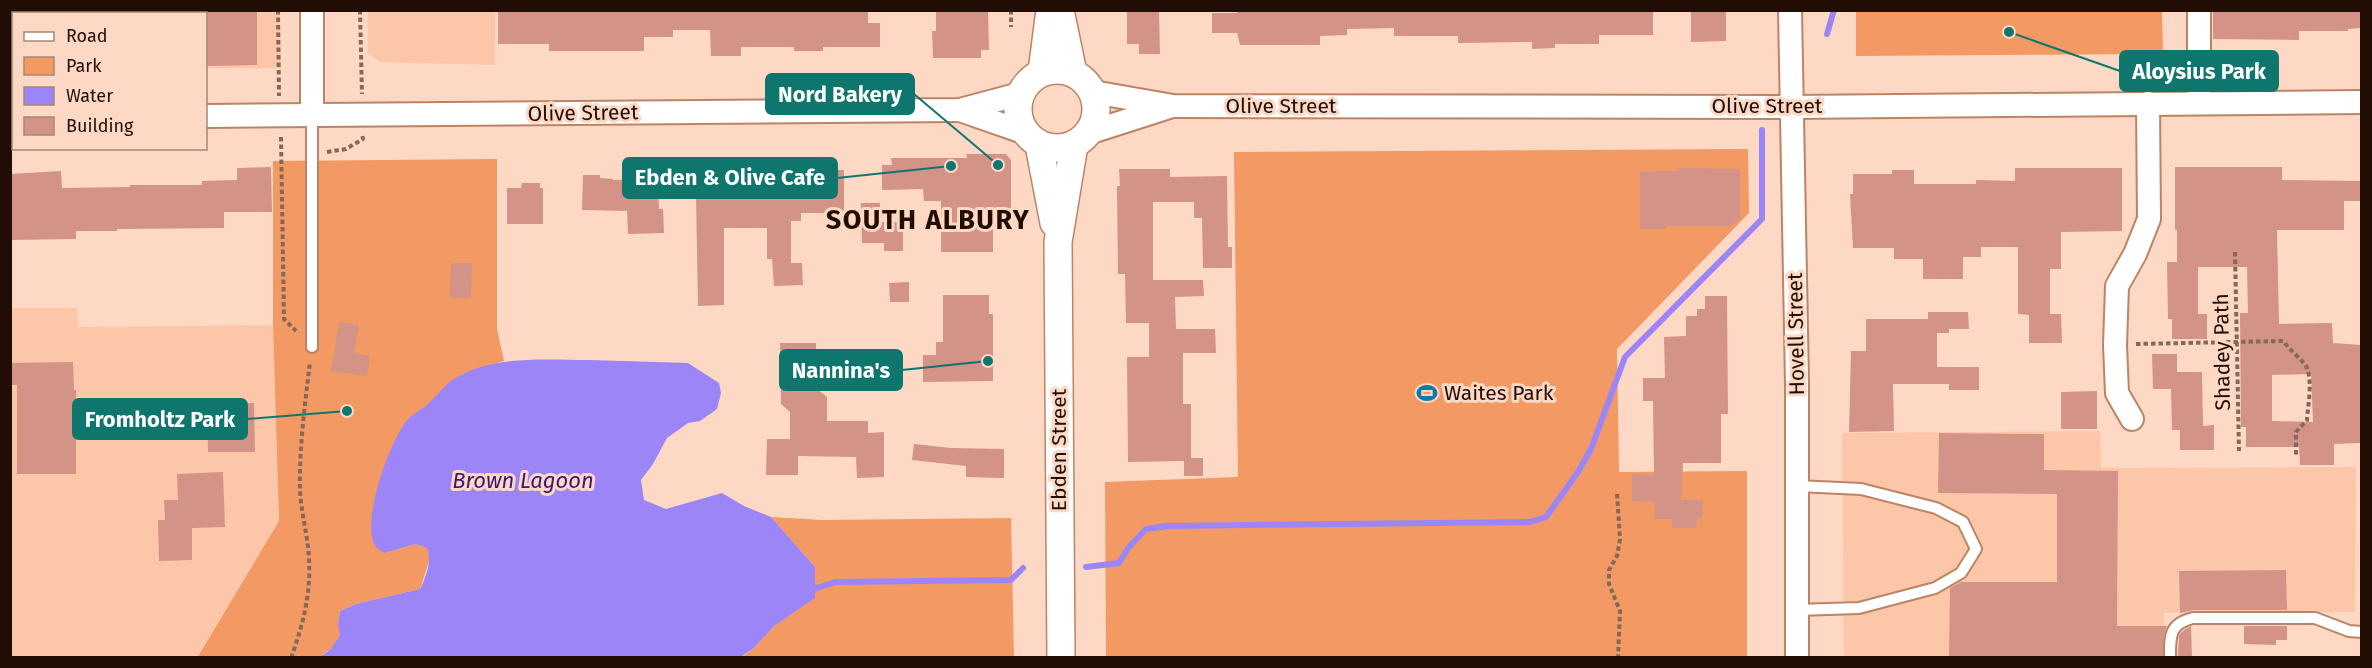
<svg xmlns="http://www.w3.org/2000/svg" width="2372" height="668" font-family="'Fira Sans',sans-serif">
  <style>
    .built { fill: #fcc7a9 }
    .green { fill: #f29964 }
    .water { fill: #9c86f7 }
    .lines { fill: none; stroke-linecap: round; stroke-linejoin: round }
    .stream { stroke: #9c86f7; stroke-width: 6 }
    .building { fill: #d49387; fill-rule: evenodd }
    .service-casing { stroke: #bc8465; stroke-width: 14 }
    .minor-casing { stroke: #bc8465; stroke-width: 26 }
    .tertiary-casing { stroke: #bc8465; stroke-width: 30 }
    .path { stroke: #84695a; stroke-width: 4; stroke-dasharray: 4.5 3; stroke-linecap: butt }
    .service { stroke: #fff; stroke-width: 10 }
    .minor { stroke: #fff; stroke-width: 22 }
    .tertiary { stroke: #fff; stroke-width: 27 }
    .labels { text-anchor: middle; stroke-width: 6; stroke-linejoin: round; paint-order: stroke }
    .street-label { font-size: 21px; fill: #210d03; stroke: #fdd8c4 }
    .poi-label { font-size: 21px; fill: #210d03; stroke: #fdd8c4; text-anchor: start }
    .water-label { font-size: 22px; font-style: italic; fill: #39187b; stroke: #fdd8c4 }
    .district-label { font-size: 27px; font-weight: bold; letter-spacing: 1.5px; fill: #210d03; stroke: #fdd8c4 }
    .leader { fill: none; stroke: #0f766e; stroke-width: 2 }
    .callout-dot { fill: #0f766e; stroke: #fdd8c4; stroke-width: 2 }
    .callout { fill: #0f766e; stroke: #0f766e; stroke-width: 2 }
    .callout-label { font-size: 22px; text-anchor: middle; font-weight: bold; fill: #fff }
  </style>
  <rect width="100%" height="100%" fill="#fdd8c4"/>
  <g class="built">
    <polygon points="11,11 280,11 281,68 206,68 206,14 14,14 13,67 11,67"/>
    <polygon points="368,11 495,11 495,65 380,62 368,53"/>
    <polygon points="10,308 77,308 78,327 273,325 279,521 197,657 11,657"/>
    <polygon points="2100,431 2101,468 2356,467 2355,612 2164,613 2164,657 1844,657 1842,433"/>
  </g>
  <g class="green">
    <polygon points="1856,11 2162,11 2163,54 1856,56"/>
    <polygon points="1748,149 1749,213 1617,349 1619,472 1747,471 1747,657 1106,657 1105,482 1238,477 1234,152"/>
    <polygon points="497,159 497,329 504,361 479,368 408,419 385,553 415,544 427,548 430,558 420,589 356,604 340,611 338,625 341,635 331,649 322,655 325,657 197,658 279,521 273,325 273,161"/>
    <polygon points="771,517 822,520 1011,518 1014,657 741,658 754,648 774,626 815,597 815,567"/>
  </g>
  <path class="water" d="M591,360L688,363L719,383L721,393L717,409L700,421L688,423L667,438L653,464L641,480L644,500L666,509L722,493L744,506L771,517L815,567V598L774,626L754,648L741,657H320L331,649L340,635L338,625L340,611L356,604L420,589C426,576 432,563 427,548L415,544L385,553C382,551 379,550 377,548C358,526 391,438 408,419C414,413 423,409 429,403C437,396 444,386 452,380C493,354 545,360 591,360Z"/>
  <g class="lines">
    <g class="stream">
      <polyline points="1827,34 1834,10"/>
      <polyline points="1086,567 1119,563 1129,547 1146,529 1166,526 1530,522 1546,517 1578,472 1591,449 1625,357 1762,219 1762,130"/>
      <polyline points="808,591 835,582 1011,580 1023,568"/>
    </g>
  </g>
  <g class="building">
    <polygon points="206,10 257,10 257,65 206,66"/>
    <polygon points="498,10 868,10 868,23 880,23 880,47 823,47 823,51 794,51 794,47 741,47 741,56 711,56 710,30 673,30 673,37 644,37 644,51 549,51 549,44 498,44"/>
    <polygon points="936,10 988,10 989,50 981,50 981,58 933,58 932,31 936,31"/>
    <polygon points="1127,10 1159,10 1160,54 1139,54 1139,44 1127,44"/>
    <polygon points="1239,10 1653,10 1653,35 1599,35 1599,44 1555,44 1555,48 1532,49 1532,42 1458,43 1458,36 1394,36 1394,28 1347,29 1347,35 1320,36 1320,45 1240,45 1237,33 1212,33 1212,13 1237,13"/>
    <polygon points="1691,10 1726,10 1726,41 1691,42"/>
    <polygon points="2213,10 2361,10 2361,28 2348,29 2348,31 2299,31 2299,40 2213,39"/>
    <polygon points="966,154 1006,154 1011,160 1011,220 993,220 993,252 941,252 941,201 924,201 923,189 882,190 882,165 892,165 891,158 967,158"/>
    <polygon points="271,167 272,212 224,212 224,228 117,229 117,231 76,231 76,239 10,240 10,174 61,171 62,188 130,187 130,185 202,185 202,181 237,180 237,168"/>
    <path d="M2175,167H2282V180L2361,181V201H2344V230H2277L2279,324L2332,323L2333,343L2361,345V443L2334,444V465H2300L2299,447H2246V427H2241L2240,313H2248L2247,267H2198V314H2207V339H2172V319H2168L2167,262H2177V230H2175ZM2311,374L2313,422L2272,421V375Z"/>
    <polygon points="1678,168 1740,169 1740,218 1732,226 1666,226 1666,229 1640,229 1640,172 1678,171"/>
    <polygon points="2015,168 2122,168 2122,231 2061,232 2061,269 2050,269 2050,314 2061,314 2062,343 2029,343 2029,315 2018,314 2018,247 1981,247 1981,257 1963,257 1963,279 1923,279 1923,259 1894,259 1894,248 1853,248 1850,194 1853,194 1853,174 1892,174 1892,170 1914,170 1914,184 1976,184 1976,180 2015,181"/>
    <polygon points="1119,169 1170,169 1170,177 1227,176 1228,247 1232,247 1232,268 1203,268 1202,218 1194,218 1194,202 1153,202 1153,280 1203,280 1204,296 1175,297 1176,329 1215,329 1216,353 1183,353 1183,404 1191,404 1191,458 1203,458 1203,476 1184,476 1184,461 1128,462 1127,357 1149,357 1149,323 1126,323 1125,274 1118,274 1117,186 1120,186"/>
    <polygon points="817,170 844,170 844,213 801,213 801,221 791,221 791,263 802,263 803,285 774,286 772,259 767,259 767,228 724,228 724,305 698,306 696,197 739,197 739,181 771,181 771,178 784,178 784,173 817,172"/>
    <polygon points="583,175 600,175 600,178 613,179 613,180 655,179 655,186 658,186 659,209 663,209 664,233 628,234 627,211 582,210"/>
    <polygon points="522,183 540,183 540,188 543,188 543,224 507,224 507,188 521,188"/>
    <polygon points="861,203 880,203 880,222 903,222 903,251 884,251 884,243 862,243"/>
    <polygon points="451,263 472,263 471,298 450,298"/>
    <polygon points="909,282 909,302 890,302 889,283"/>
    <polygon points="943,295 989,295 989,314 993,314 993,381 923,382 923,355 936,355 936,342 943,342"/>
    <polygon points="1705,296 1727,296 1728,414 1721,414 1721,463 1683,463 1681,500 1703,500 1702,518 1697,518 1696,528 1672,528 1672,519 1654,519 1655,502 1632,501 1632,474 1654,475 1653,401 1643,401 1643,378 1665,378 1664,337 1686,336 1686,316 1697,316 1697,309 1705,309"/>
    <polygon points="1928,312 1968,312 1969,329 1949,329 1949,333 1937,333 1937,367 1979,367 1979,390 1949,390 1949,384 1893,384 1894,431 1849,432 1851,351 1866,351 1866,319 1928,319"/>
    <polygon points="339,322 359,325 354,353 370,356 367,376 331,371"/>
    <polygon points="780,343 816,343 816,388 827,397 827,421 868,421 868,433 884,432 884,477 857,478 856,457 798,456 798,475 766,475 767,439 790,439 790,412 781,404"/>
    <polygon points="2152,354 2177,354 2177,372 2202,372 2203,426 2214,425 2214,450 2180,450 2180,430 2172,430 2171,389 2153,389"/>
    <polygon points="73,362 74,390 76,390 76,474 17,474 17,385 10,385 10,363"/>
    <polygon points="2097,391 2097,429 2061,429 2061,392"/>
    <polygon points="254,403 255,452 208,452 207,404"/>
    <polygon points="1939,433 2044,434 2044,470 2118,471 2117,626 2167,626 2164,636 2163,657 1949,657 1950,588 1961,582 2057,582 2057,494 1938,493"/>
    <polygon points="914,444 951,448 1004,449 1004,478 966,477 966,466 912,460"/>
    <polygon points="223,472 225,527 192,528 192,560 159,561 158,520 165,520 164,500 178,500 177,474"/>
    <polygon points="2286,570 2287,610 2193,610 2180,613 2179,571"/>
    <polygon points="2191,626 2192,657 2178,657 2179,635 2184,630"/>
    <polygon points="2244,626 2287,626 2287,640 2276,640 2276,645 2244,644"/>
  </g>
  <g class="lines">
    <g class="service-casing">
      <g id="service">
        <polyline points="312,347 312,116"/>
        <polyline points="1797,610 1859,608 1935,588 1961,573 1976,549 1963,522 1936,508 1861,489 1797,486"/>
        <path d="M2170,658C2170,636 2169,624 2193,618H2315L2349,631L2362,632"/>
      </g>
    </g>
    <g class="minor-casing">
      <g id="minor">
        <polyline points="1790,10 1797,384 1797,658"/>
        <polyline points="1093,92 1173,106 1791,107 2362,102"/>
        <polyline points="2199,102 2199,10"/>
        <polyline points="960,110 1026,133"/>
        <polyline points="10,116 14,116"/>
        <polyline points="206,116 960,110 1020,94"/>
        <polyline points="312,116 312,10"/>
        <polyline points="1088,133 1169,107"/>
        <polyline points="2132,419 2117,393 2115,345 2117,286 2135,254 2149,219 2148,103"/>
      </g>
    </g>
    <g class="tertiary-casing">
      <g id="tertiary">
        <polyline points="1060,10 1073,73"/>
        <circle cx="1057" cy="109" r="39"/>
        <polyline points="1042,72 1050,10"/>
        <polyline points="1039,145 1054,223"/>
        <polyline points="1061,658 1058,242 1074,145"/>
      </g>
    </g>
    <g class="path">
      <polyline points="278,10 279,96"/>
      <polyline points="360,10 362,94"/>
      <polyline points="1011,10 1011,27"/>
      <polyline points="281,137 284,319 296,331"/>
      <polyline points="327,152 346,149 363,139 362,134"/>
      <polyline points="2235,252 2239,451"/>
      <path d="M2136,344L2283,341C2288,348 2303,361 2306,366C2313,380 2308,405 2307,420L2296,432V455"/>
      <polyline points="1617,494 1620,539 1617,556 1609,570 1609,584 1620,611 1618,658"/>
      <path d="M291,658C303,625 311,594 309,559C308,536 301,513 300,490C299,448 305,404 310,362"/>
    </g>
    <use href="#service" class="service"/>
    <use href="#minor" class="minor"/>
    <use href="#tertiary" class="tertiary"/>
  </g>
  <defs>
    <g id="stadium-bare" transform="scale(1.62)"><path d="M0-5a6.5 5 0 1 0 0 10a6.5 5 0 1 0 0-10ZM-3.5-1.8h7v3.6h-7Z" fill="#0d7da6" stroke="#fdd8c4" stroke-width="2.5" paint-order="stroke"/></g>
  </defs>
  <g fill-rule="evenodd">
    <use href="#stadium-bare" x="1427" y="393"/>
  </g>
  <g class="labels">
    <g class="street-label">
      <text x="1281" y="113">Olive Street</text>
      <text x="1767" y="113">Olive Street</text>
      <text transform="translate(583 113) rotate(-1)" y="7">Olive Street</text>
      <text transform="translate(1796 334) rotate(-91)" y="7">Hovell Street</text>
      <text transform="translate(2222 352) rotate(-91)" y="7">Shadey Path</text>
      <text transform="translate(1059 450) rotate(-90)" y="7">Ebden Street</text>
    </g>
    <g class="poi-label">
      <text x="1444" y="400">Waites Park</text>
    </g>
    <g class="water-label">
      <text x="523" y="488">Brown Lagoon</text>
    </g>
    <g class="district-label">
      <text x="928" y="229">SOUTH ALBURY</text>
    </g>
  </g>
  <path class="leader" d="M2009 32L2120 71M998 165L914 94M951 166L837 178M988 361L902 370M347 411L247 419"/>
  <g class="callout-dot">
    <circle cx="2009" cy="32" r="6"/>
    <circle cx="998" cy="165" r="6"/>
    <circle cx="951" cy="166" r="6"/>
    <circle cx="988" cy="361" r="6"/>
    <circle cx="347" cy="411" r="6"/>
  </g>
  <g class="callout">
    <rect x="2120" y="51" width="158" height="40" rx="6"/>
    <rect x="766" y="74" width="148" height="40" rx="6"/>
    <rect x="623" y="158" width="214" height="40" rx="6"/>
    <rect x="780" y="350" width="122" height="40" rx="6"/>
    <rect x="73" y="399" width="174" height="40" rx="6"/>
  </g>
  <g class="callout-label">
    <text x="2199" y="79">Aloysius Park</text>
    <text x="840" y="102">Nord Bakery</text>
    <text x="730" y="185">Ebden &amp; Olive Cafe</text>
    <text x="841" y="378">Nannina's</text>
    <text x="160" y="427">Fromholtz Park</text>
  </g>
  <rect width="2372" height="668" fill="none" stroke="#210d03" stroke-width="24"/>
  <rect x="12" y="12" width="195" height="138" fill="#fdd8c4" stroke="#a58777" stroke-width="1.5"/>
  <rect x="24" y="32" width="30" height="9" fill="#ffffff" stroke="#a58777" stroke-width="1.5"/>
  <text x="66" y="42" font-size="18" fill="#210d03">Road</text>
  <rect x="24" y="57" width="30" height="18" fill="#f29964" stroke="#a58777" stroke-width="1.5"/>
  <text x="66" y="72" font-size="18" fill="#210d03">Park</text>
  <rect x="24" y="87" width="30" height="18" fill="#9c86f7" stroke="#a58777" stroke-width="1.5"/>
  <text x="66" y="102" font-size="18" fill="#210d03">Water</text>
  <rect x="24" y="117" width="30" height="18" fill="#d49387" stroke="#a58777" stroke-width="1.5"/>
  <text x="66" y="132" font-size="18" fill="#210d03">Building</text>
</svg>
